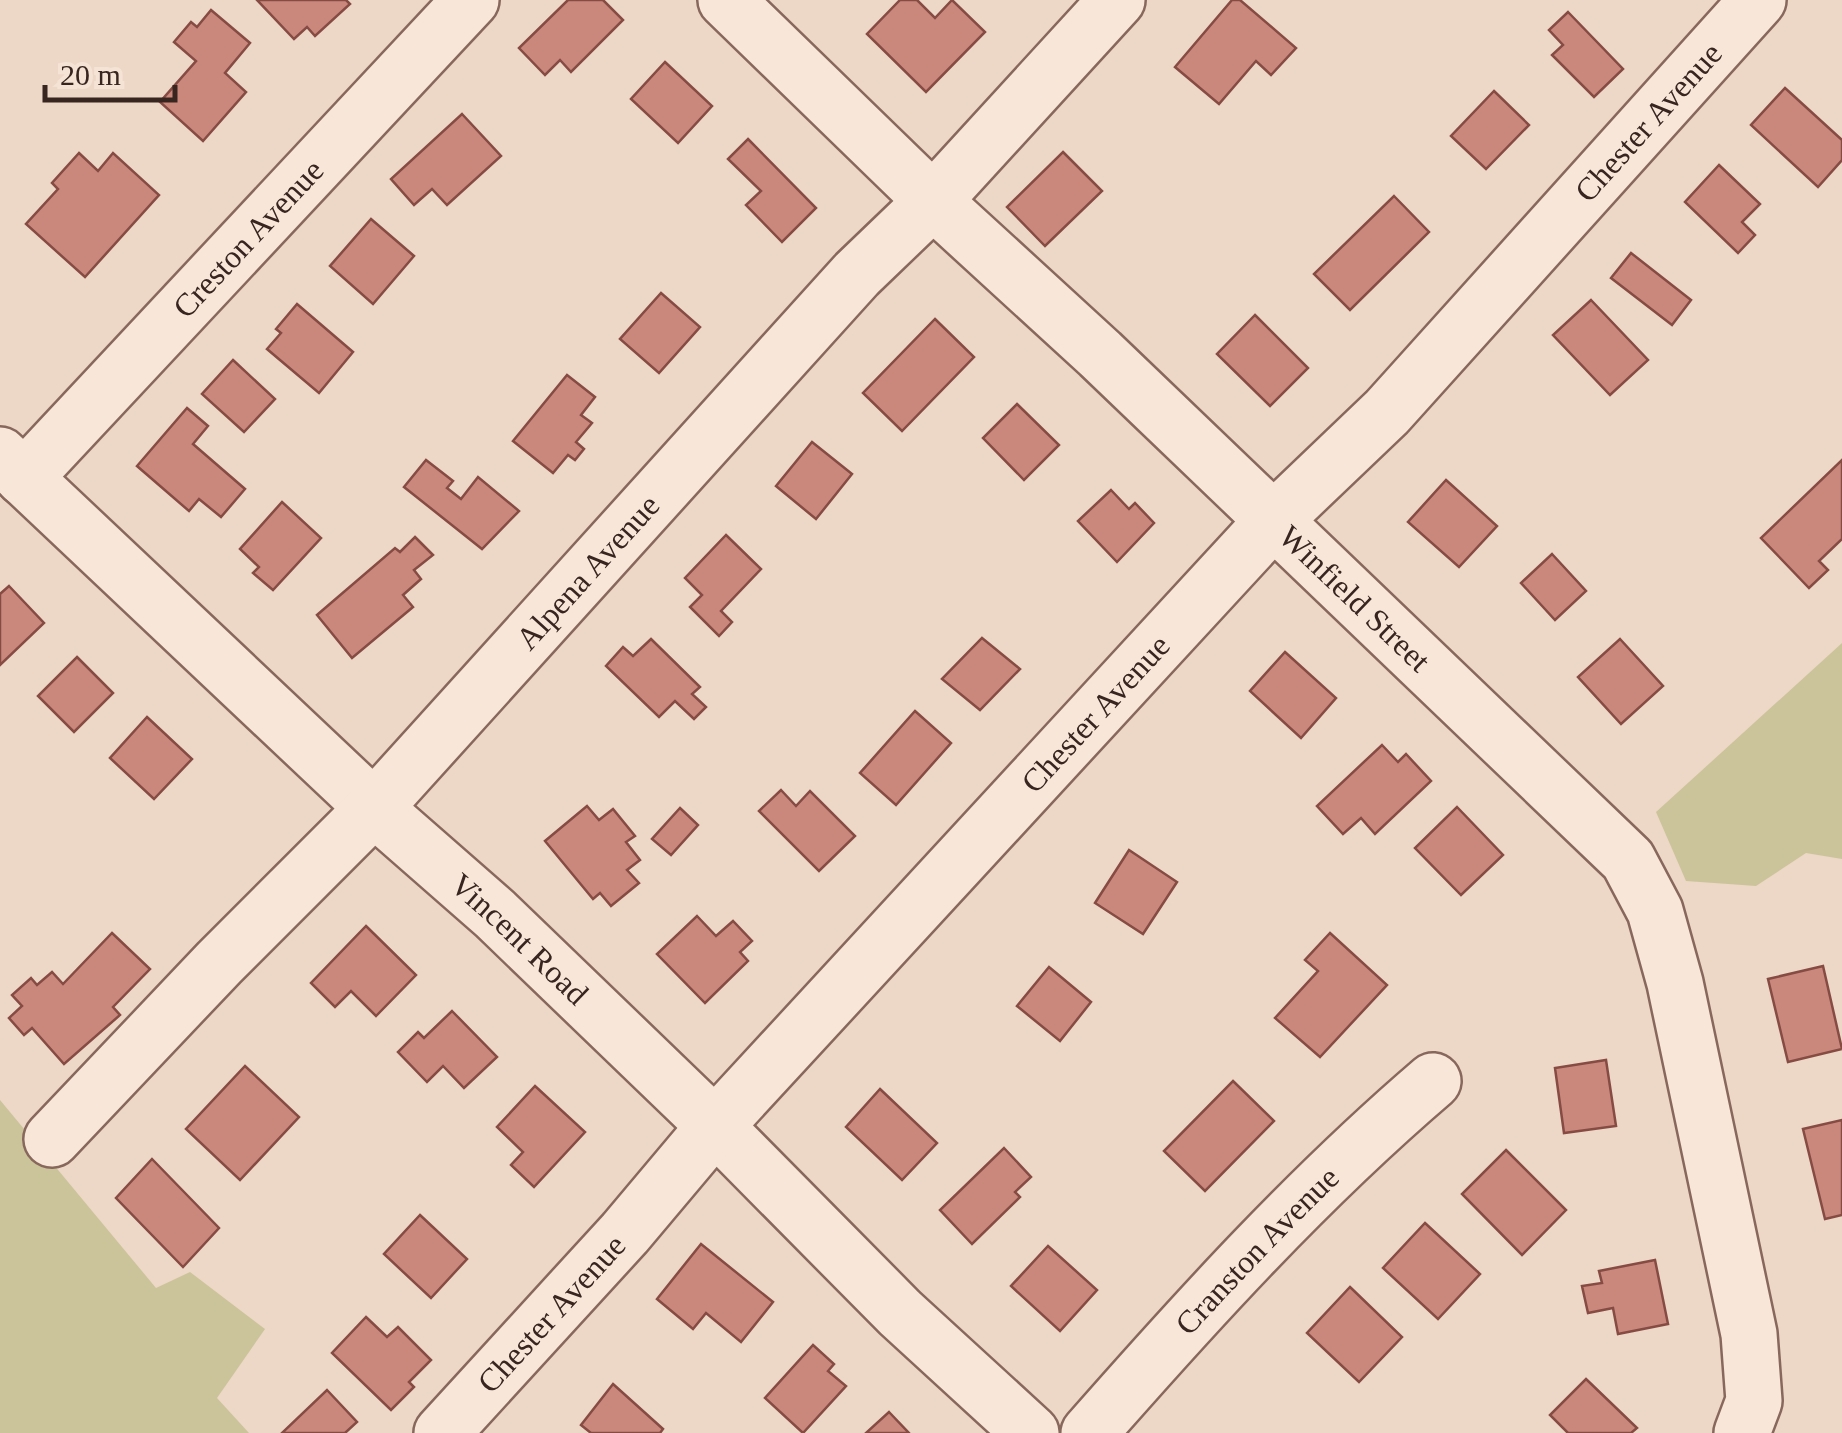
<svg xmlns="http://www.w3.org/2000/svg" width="1842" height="1433" font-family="Georgia,serif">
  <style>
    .green { fill: #cbc49a }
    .building { fill: #ca887d; stroke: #864b43; stroke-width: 2.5 }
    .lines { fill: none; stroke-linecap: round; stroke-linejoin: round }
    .minor-casing { stroke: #88685c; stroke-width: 60 }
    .minor { stroke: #f8e6d9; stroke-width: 55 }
    .labels { text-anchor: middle; stroke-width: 9; stroke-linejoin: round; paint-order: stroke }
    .street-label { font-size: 32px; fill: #38251f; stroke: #f5e3d5 }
  </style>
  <rect width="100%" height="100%" fill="#edd7c6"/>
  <g class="green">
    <polygon points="1842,643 1842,859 1806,853 1756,886 1686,881 1656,812"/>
    <polygon points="0,1100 156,1288 190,1272 265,1329 217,1398 249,1433 0,1433"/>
  </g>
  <g class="building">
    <polygon points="257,0 346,0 350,4 315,36 307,27 294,39"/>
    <polygon points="568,0 603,0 623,20 571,72 560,60 545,75 519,48"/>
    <polygon points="900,0 917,0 935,18 952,0 985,32 926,92 867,34"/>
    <polygon points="1232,0 1240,0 1296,48 1271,75 1256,61 1219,104 1175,67"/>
    <polygon points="211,10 250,43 225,73 246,92 203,141 160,102 196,61 174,42 191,22 197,27"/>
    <polygon points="1568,12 1623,69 1594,97 1552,55 1563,45 1549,30"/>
    <polygon points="665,62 712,106 678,143 631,99"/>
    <polygon points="1785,88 1842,140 1842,160 1818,187 1751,125"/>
    <polygon points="1494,91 1529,125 1486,169 1451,136"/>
    <polygon points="462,114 501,156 447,205 432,189 414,205 391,179"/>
    <polygon points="748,139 816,208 782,242 746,205 761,191 728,159"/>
    <polygon points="1063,152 1102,191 1045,246 1007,207"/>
    <polygon points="79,153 98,171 113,153 159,195 85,277 26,224 58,189 52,183"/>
    <polygon points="1719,165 1760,204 1742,222 1755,235 1738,253 1685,202"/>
    <polygon points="1394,196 1429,232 1350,310 1314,274"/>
    <polygon points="371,219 414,256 373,304 330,266"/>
    <polygon points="1631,253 1691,300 1672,325 1611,278"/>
    <polygon points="661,293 700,327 659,373 620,339"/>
    <polygon points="1591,300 1648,360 1610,395 1553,335"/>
    <polygon points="297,304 353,352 319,393 267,349 281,333 276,329"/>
    <polygon points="1255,315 1308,368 1270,406 1217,354"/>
    <polygon points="935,319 974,357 902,431 863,393"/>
    <polygon points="233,360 275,399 244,432 202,394"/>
    <polygon points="567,375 595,397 581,415 592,423 576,442 584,449 575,460 568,455 553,473 513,441"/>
    <polygon points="1017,404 1059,445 1024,480 983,438"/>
    <polygon points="187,408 208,426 193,444 245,489 221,517 199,499 189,511 137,466"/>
    <polygon points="812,442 852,474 816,519 776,486"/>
    <polygon points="426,460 453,481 447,488 461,499 478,477 519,511 482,549 404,487"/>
    <polygon points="1842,460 1842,539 1819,561 1828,570 1809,588 1761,538"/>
    <polygon points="1446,480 1497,526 1459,567 1408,522"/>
    <polygon points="1111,490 1129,509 1135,503 1154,523 1117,562 1078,521"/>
    <polygon points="282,502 321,538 273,590 253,573 259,567 240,549"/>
    <polygon points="726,535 761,569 721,611 732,622 719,636 690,607 702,595 685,578"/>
    <polygon points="415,537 433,555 414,570 421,579 403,595 413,607 352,658 317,615 395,548 400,552"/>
    <polygon points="1552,554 1586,591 1555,620 1521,583"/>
    <polygon points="9,586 44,623 0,665 0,594"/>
    <polygon points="982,638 1020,669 980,710 942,679"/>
    <polygon points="651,639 700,687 692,694 706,707 694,719 675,701 659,717 606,666 623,647 633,656"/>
    <polygon points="1620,639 1663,686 1621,724 1578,677"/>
    <polygon points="1285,652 1336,698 1301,738 1250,691"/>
    <polygon points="77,657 113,693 74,732 38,696"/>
    <polygon points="915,711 951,743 896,805 860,773"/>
    <polygon points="147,717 192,759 154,799 110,758"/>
    <polygon points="1382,745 1398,762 1406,754 1431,781 1375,834 1361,818 1343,834 1317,806"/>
    <polygon points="781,790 796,806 810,791 855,836 819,871 759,811"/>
    <polygon points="587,806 599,820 613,809 635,836 626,842 640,860 627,870 639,883 611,906 600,893 593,899 545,841"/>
    <polygon points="1457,807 1503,855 1461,895 1415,848"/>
    <polygon points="680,808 698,825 671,855 652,839"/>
    <polygon points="1129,850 1177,882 1143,934 1095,903"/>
    <polygon points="697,916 716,936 733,921 752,941 740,952 748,961 705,1003 657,954"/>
    <polygon points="366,926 416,975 376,1016 351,991 335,1007 311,983"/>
    <polygon points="112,933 150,969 113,1007 120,1015 64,1064 32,1028 24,1035 9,1018 22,1006 12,995 31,978 37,985 52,972 63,984"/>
    <polygon points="1330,933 1387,985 1320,1057 1275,1018 1318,971 1305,960"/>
    <polygon points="1823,966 1842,1049 1788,1062 1768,979"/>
    <polygon points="1049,967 1091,1002 1060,1041 1017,1006"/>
    <polygon points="452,1011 497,1057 464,1088 443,1066 427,1082 398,1052 418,1032 424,1038"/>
    <polygon points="1606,1060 1616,1126 1564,1133 1555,1068"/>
    <polygon points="245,1066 299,1117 240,1180 186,1129"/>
    <polygon points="1233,1081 1274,1121 1205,1191 1164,1151"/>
    <polygon points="535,1086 585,1132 534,1187 511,1165 523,1152 497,1127"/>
    <polygon points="880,1089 937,1143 902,1180 846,1127"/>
    <polygon points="1842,1120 1842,1215 1825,1219 1803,1129"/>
    <polygon points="1004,1148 1031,1177 1015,1192 1020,1197 972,1244 940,1210"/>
    <polygon points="1506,1150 1566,1210 1522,1255 1462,1194"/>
    <polygon points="152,1159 219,1228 183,1267 116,1198"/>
    <polygon points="420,1215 467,1259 431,1298 384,1254"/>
    <polygon points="1425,1223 1480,1274 1438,1319 1383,1268"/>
    <polygon points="701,1244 773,1302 741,1342 706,1313 693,1329 657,1299"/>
    <polygon points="1048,1246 1097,1290 1060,1331 1011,1286"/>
    <polygon points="1655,1260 1668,1324 1618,1334 1613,1308 1588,1313 1582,1286 1602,1283 1599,1271"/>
    <polygon points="1350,1287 1402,1337 1359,1382 1307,1333"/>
    <polygon points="366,1317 387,1337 398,1327 431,1360 409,1382 414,1387 391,1410 332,1353"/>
    <polygon points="813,1345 834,1364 828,1371 846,1386 803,1433 765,1398"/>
    <polygon points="1586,1379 1637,1428 1631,1433 1568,1433 1550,1415"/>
    <polygon points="613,1384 663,1429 660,1433 591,1433 581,1425"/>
    <polygon points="327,1390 357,1422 345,1433 282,1433"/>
    <polygon points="889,1412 909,1433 866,1433"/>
  </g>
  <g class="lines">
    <g class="minor-casing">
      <g id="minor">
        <path id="s1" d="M726,0L933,201L1100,354L1628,860L1655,911L1675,983L1749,1334L1754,1401L1742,1433"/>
        <path id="s2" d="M0,455L374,808L495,914L715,1126L900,1313L1031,1433"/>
        <path id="s3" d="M24,478L471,0"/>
        <path id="s4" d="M52,1139L219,963L374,808L857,274L933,201L1117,0"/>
        <path id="s5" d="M442,1433L625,1233L715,1126L1273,521L1387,412L1758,0"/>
        <path id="s6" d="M1089,1433C1198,1309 1308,1188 1433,1081"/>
      </g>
    </g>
    <use href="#minor" class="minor"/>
  </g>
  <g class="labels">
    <g class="street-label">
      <text dy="11" stroke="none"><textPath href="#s5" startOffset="1782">Chester Avenue</textPath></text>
      <text dy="11" stroke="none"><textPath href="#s3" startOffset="328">Creston Avenue</textPath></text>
      <text dy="11" stroke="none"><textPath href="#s4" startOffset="780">Alpena Avenue</textPath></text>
      <text dy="11" stroke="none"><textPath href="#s1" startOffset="868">Winfield Street</textPath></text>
      <text dy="11" stroke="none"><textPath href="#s5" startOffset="972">Chester Avenue</textPath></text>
      <text dy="11" stroke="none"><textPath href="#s2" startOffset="710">Vincent Road</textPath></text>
      <text dy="11" stroke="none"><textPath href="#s6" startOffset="248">Cranston Avenue</textPath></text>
      <text dy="11" stroke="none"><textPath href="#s5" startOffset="162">Chester Avenue</textPath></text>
    </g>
  </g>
  <path d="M45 85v15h130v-15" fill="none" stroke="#38251f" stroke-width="5"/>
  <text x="60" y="85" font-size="30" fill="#38251f" stroke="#f5e3d5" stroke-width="8" paint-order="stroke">20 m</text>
</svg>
